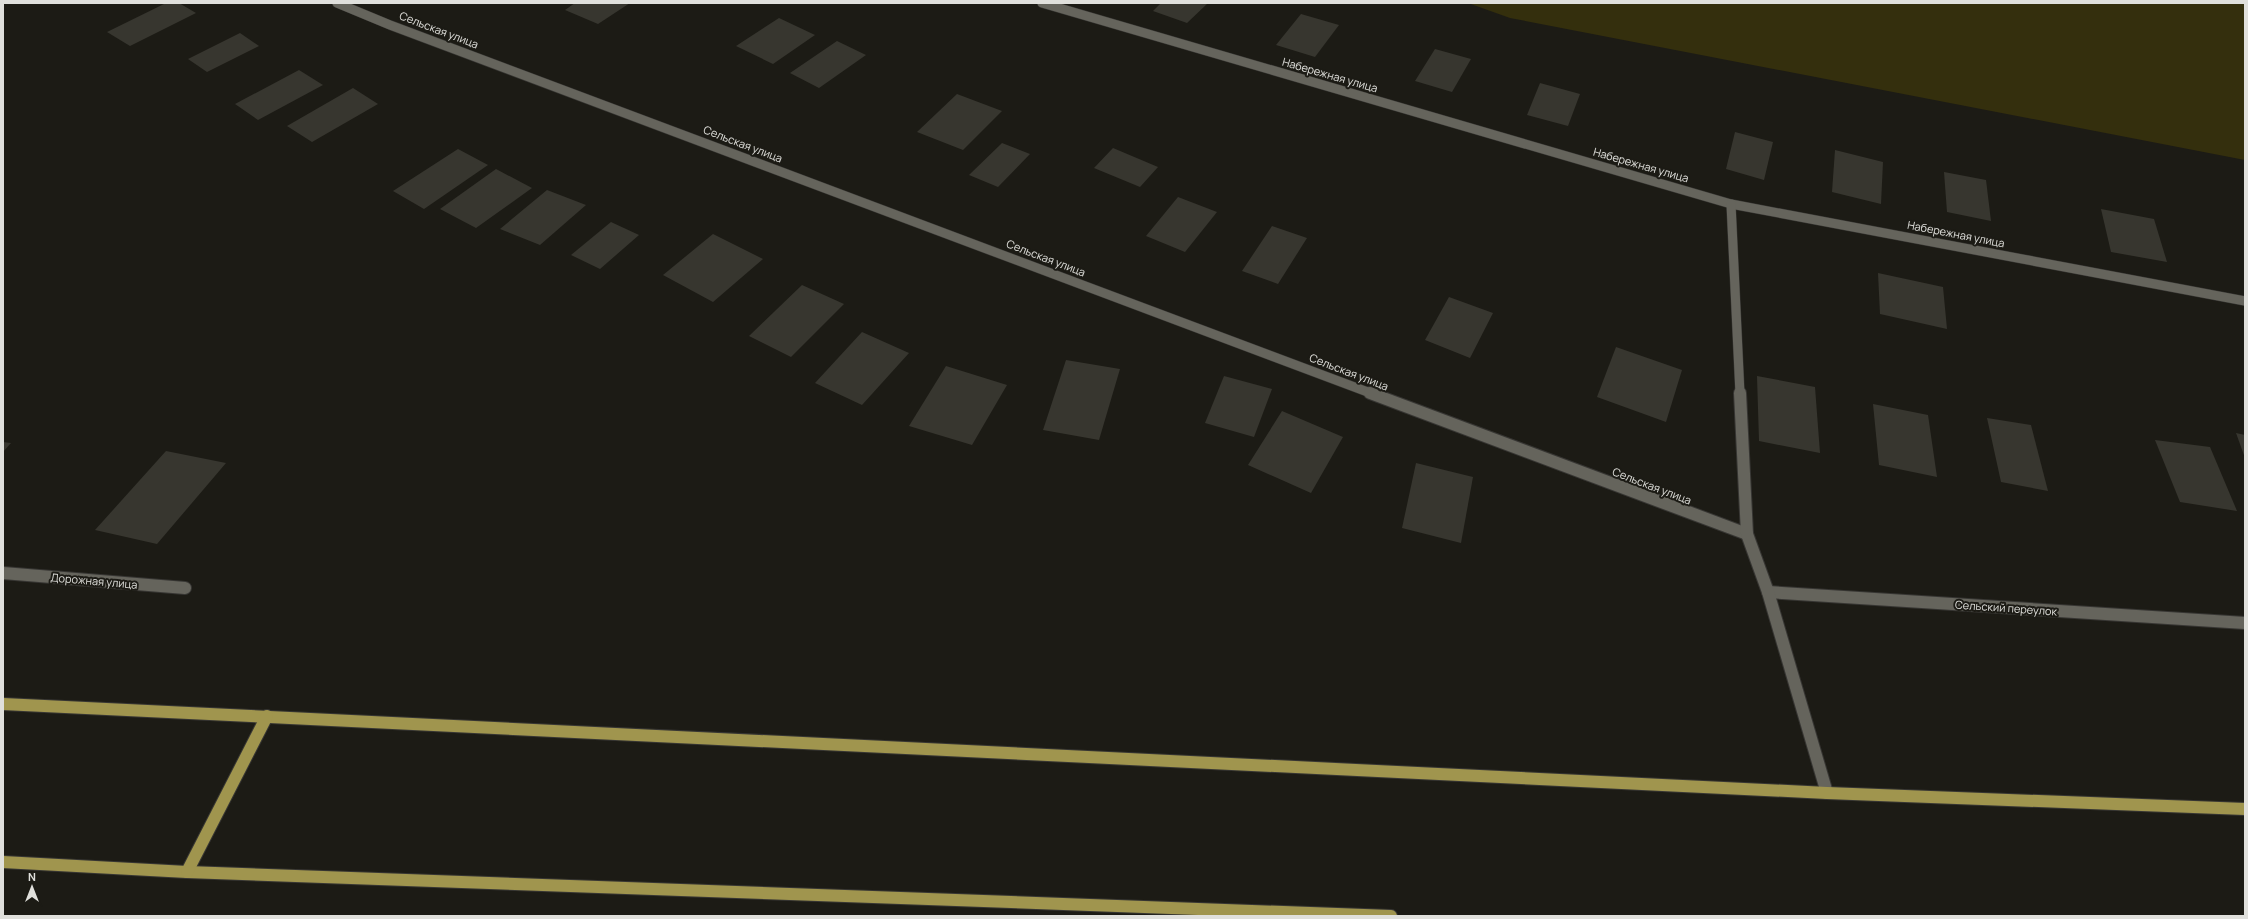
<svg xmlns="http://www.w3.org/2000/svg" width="2248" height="919" font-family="Manrope,sans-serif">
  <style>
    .green { fill: #342f0d }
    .building { fill: #37362f }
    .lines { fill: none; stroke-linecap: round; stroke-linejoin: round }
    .service-casing { stroke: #373633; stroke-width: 14 }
    .minor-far1-casing { stroke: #373633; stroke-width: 10 }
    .minor-casing { stroke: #373633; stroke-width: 14 }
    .trunk-casing { stroke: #373633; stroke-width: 14 }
    .service { stroke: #65645c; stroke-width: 12 }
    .minor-far1 { stroke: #65645c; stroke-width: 9 }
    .minor { stroke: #65645c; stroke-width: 12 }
    .trunk { stroke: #a0954e; stroke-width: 12 }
    .labels { text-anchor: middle; stroke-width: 4; stroke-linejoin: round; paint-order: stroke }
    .street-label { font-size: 11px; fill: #e0e0dc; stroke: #1c1b15 }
  </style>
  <rect width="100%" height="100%" fill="#1c1b15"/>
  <polygon class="green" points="1468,3 2245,3 2245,160 1510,18"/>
  <g class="building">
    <polygon points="166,3 179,3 196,13 130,46 107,32"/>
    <polygon points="575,3 630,3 598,24 565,10"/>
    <polygon points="1161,3 1208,3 1187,23 1153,11"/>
    <polygon points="1301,14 1339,25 1315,57 1276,45"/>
    <polygon points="779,18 815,35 773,64 736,46"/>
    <polygon points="240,33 259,46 207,72 188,59"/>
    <polygon points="837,41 866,55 819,88 790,73"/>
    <polygon points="1435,49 1471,59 1452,92 1415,81"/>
    <polygon points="299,70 323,85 258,120 235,104"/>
    <polygon points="1540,83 1580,94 1568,126 1527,115"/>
    <polygon points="353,88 378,104 312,142 287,126"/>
    <polygon points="957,94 1002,111 963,150 917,132"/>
    <polygon points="1735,132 1773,142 1764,180 1726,169"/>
    <polygon points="1002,143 1030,154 998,187 969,175"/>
    <polygon points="1113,148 1158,167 1140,187 1094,168"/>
    <polygon points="458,149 488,165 424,209 393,191"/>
    <polygon points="1835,150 1883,162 1881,204 1832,192"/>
    <polygon points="496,169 532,188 476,228 440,209"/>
    <polygon points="1944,172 1986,180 1991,221 1947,212"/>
    <polygon points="547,190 586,205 540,245 500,229"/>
    <polygon points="1178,197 1217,212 1185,252 1146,236"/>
    <polygon points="2101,209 2154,219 2167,262 2111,252"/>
    <polygon points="611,222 639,235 600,269 571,255"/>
    <polygon points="1272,226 1307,238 1278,284 1242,271"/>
    <polygon points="713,234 763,259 713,302 663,275"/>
    <polygon points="1878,273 1943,287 1947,329 1880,314"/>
    <polygon points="802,285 844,304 791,357 749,336"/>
    <polygon points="1449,297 1493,313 1470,358 1425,340"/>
    <polygon points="862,332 909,353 862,405 815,383"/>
    <polygon points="1616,347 1682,370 1666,422 1597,397"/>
    <polygon points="1066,360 1120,369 1099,440 1043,430"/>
    <polygon points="946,366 1007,385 972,445 909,426"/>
    <polygon points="1224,376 1272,389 1254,437 1205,423"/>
    <polygon points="1757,376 1815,387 1820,453 1759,441"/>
    <polygon points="1873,404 1928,415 1937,477 1879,465"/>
    <polygon points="1282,411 1343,437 1311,493 1248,465"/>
    <polygon points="1987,418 2031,425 2048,491 2001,482"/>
    <polygon points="2236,433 2245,435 2245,458"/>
    <polygon points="2155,440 2210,447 2237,511 2180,502"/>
    <polygon points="3,442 11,443 3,452"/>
    <polygon points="166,451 226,463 157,544 95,530"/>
    <polygon points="1416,463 1473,477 1461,543 1402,528"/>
  </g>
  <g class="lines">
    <g class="service-casing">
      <polyline id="service" points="1768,592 2245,623"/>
    </g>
    <g class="minor-far1-casing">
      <g id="minor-far1">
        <polyline points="337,3 390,25 1373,394"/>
        <polyline points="1042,3 1731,204 2245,301"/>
        <polyline points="1731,204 1740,394"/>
      </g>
    </g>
    <g class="minor-casing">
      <g id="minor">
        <polyline points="1370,393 1747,534"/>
        <polyline points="1740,393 1747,534 1768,592 1827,793"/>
        <polyline points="3,573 185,588"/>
      </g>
    </g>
    <g class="trunk-casing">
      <g id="trunk">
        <polyline points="3,704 1827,793 2245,809"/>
        <polyline points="3,862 187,872 1391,916"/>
        <polyline points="187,872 267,716"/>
      </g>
    </g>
    <use href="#service" class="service"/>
    <use href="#minor-far1" class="minor-far1"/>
    <use href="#minor" class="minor"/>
    <use href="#trunk" class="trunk"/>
  </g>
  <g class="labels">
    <g class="street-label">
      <text transform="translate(439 30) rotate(21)" y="4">Сельская улица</text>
      <text transform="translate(1330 75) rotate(16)" y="4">Набережная улица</text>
      <text transform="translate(743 144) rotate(21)" y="4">Сельская улица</text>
      <text transform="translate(1641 165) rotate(16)" y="4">Набережная улица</text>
      <text transform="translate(1956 234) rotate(11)" y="4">Набережная улица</text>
      <text transform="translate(1046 258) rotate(21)" y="4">Сельская улица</text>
      <text transform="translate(1349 372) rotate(21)" y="4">Сельская улица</text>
      <text transform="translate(1652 486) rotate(21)" y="4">Сельская улица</text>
      <text transform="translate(94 581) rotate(5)" y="4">Дорожная улица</text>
      <text transform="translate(2006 608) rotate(4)" y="4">Сельский переулок</text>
    </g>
  </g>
  <rect width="2248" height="919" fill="none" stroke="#e0e0dc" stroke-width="8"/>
  <g transform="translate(32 887)" stroke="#1c1b15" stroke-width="3" paint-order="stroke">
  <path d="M0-3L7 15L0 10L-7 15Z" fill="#e0e0dc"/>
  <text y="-6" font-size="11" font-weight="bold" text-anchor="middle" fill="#e0e0dc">N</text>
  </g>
</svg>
